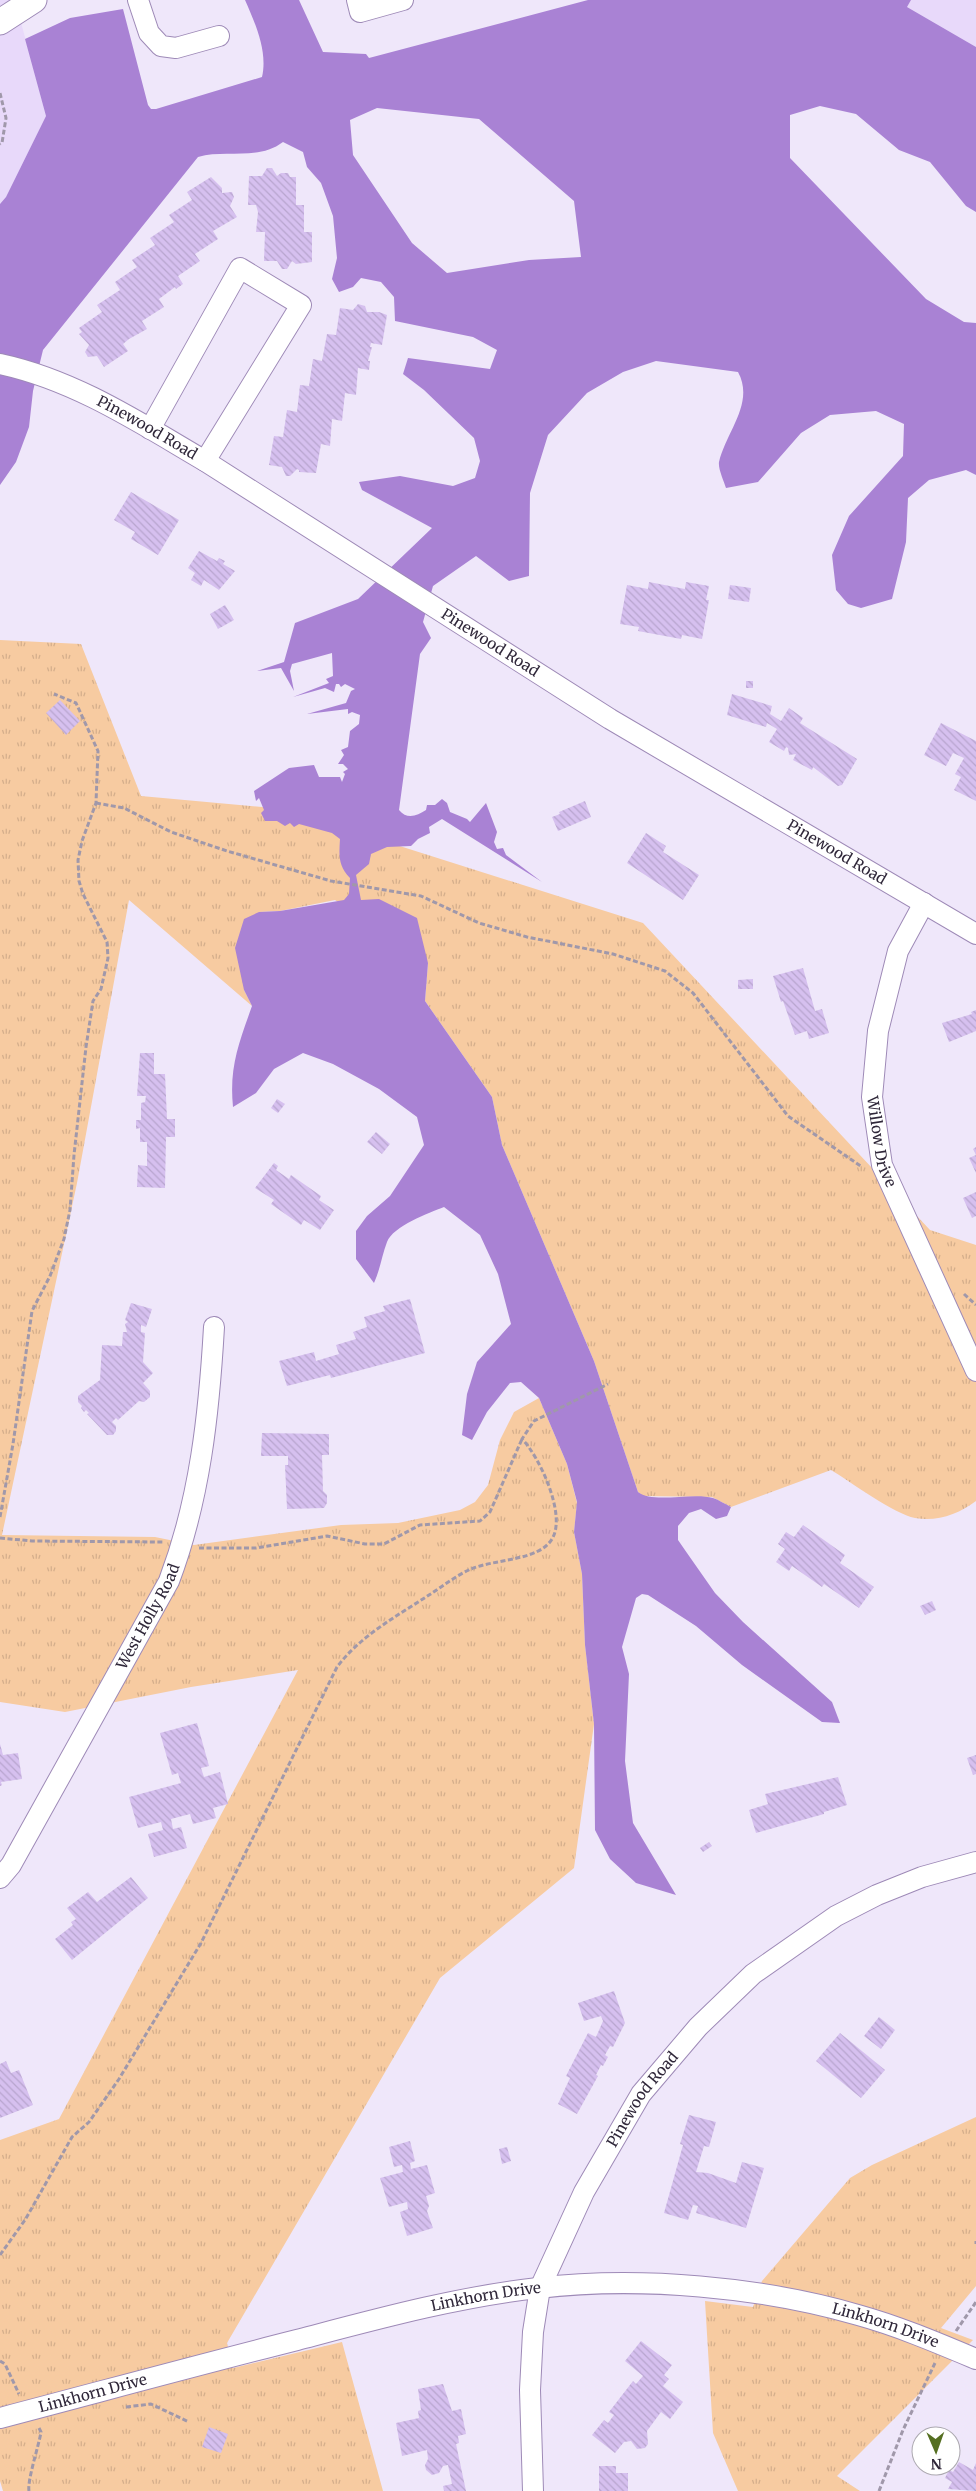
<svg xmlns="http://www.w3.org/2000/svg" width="976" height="2491" font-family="Merriweather,serif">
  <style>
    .built { fill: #e8d9fa }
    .grass { fill: url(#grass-tufts) }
    .water { fill: #a982d4; fill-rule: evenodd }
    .building { fill: url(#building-back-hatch) }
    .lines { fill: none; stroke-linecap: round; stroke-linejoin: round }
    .minor-casing { stroke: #9e8ab7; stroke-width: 22 }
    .major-casing { stroke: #9e8ab7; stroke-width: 27 }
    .path { stroke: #a098aa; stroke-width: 3; stroke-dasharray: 5 2.5; stroke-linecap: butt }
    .minor { stroke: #fff; stroke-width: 20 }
    .major { stroke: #fff; stroke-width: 25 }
    .labels { text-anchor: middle; stroke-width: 4.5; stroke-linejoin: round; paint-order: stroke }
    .street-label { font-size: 15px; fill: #30283a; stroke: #fff }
  </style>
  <defs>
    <pattern id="grass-tufts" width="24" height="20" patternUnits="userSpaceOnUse" patternTransform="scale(1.25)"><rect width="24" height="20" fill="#f7cba1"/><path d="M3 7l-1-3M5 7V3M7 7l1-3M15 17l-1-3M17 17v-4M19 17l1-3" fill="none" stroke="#d4ae8b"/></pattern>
    <pattern id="building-back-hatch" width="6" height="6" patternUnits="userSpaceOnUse" patternTransform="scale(1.25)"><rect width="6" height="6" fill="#d6c0ef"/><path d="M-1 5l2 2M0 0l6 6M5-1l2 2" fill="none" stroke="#b8a5ce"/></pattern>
  </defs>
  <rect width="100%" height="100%" fill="#efe7fa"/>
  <g class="built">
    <polygon points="0,0 15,0 46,116 6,197 0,204"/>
    <polygon points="911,0 976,0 976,47 907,7"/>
  </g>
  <g class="grass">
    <path d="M0,640L81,644L141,796L283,809L643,923L930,1230L976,1245V1501C959,1514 937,1522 915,1518C894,1514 851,1482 831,1470L731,1507L712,1497L643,1496L638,1492L594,1361L502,1145L492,1097L425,1001L428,963L335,900L280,911L259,912L244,990L252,1006L129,900L77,1183L2,1535L155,1537L194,1545L341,1525L398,1523L460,1510L475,1502L488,1485L500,1440L514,1412L539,1398L567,1464L577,1503L574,1532L582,1574L585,1645L594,1724L574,1868L440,1978L227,2343L233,2368L342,2342L383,2491H3L0,2481V2140L59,2119L298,1670L191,1687L65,1712L0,1702Z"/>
    <polygon points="976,2117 976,2286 941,2328 973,2340 837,2476 860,2491 738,2491 713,2433 705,2301 753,2307 762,2281 850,2178 872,2165"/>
  </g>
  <path class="water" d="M245,0H299L323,52L366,54L369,58L588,0H911L907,7L976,47V212L966,206L930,162L899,150L856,114L820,106L790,115V158L926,299L964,322L976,323V475L966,470L929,480L908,498L906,542L892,599L861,608L848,604L836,590L832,555L849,516L903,456L904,424L876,411L830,415L801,433L758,482L726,488C724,481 718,469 719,462C726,432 755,403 738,372L656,361L623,372L587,393L548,435L530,493L529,576L509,581L476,556L433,586L423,622L431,638L420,654L399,810C407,820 417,816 426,810L427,805H435L442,799L447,803L450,812L467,819L470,822L486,803L497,832L494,842L497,849L503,848L506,855L542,882L442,819L429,827L430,833L418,839L411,846L387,847L371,854L369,864L356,875L361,900L379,899L417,918L428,963L425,1001L492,1097L502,1145L594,1361L638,1492C653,1504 692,1492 713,1498C719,1500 725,1504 731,1507L727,1516L716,1519L701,1509L689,1513L678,1526V1540L687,1553L715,1593L743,1622L832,1702L840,1723L822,1722L742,1665L696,1626L648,1595L642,1594L636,1598L622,1647L629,1674L625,1761L633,1823L676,1895L636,1883L610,1859L595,1830L594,1724L585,1645L582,1574L574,1532L577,1502L567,1464L539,1398L521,1382L510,1383L487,1412L472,1440L462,1435L467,1394L477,1362L511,1324L498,1274L480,1235L444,1207C429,1213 393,1226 387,1242C382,1255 380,1270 374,1283L356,1259V1231L367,1216L390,1196L424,1145L417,1117L379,1089L333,1064L303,1053L274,1069L256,1093L233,1107C229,1067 239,1043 252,1006L244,990L235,948L244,919L259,912L280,911L344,900L349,894L350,878C338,866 339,855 340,839L332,833L299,824L294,827L290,823L285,826L277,821H265L261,813L264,810L259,798L256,801L254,791L289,768L314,765L319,777H340L342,782L345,774L343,772L348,769L343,764H338L344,755L341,750L348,747L350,731L359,724L360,715L352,712L348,714V709L307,714L346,703L351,691L355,689L345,684L341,687L339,684H336L334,692L325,688L293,697L329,683L326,679L333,676L332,653L292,664L290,671L294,691L281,668L257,671L284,662L295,623L358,599L432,528L362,490L359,482L400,476L453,486L475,478L480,461L474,438L424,390L403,374L408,358L490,369L497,350L473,337L395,321L394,297L381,282L361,278L353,287L339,292L332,279L337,258L333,216L321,183L307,167L303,152L283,142C258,161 226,149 198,157L43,350L33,391L29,427L16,462L0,485V204L6,197L46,116L25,39L70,18L123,9L148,105L151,109H156L262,77C268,51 255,23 245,0ZM377,108L479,119L574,201L581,257L529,260L447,273L412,243L353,155L350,120Z"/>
  <g class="building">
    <polygon points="267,168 272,168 277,176 281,173 288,173 290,177 296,177 296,205 304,205 304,232 312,232 312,262 296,264 292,261 287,269 282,269 277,261 264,261 265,232 256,232 258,212 256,205 248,205 249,176 262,176"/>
    <polygon points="211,177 222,188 222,193 232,192 234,197 230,206 237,217 213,231 218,239 195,254 200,261 178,276 183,284 176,289 175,287 159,299 164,307 142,321 147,329 129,339 123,344 128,351 104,367 97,356 88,357 85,352 89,345 79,334 82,332 79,328 102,312 97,305 120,290 115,282 137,267 132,260 155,245 150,238 174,222 169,215 192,200 187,192"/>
    <polygon points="358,304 365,306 367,312 379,312 387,315 382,345 371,343 370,347 372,347 368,361 370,361 369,370 358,368 356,395 345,393 342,421 332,419 330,446 321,444 316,473 299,472 299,470 297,469 290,476 286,476 282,467 269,465 274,436 283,437 287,410 297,412 300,385 309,386 313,359 322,361 327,334 336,335 340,308 353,310"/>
    <polygon points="131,492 179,520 158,555 131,539 135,532 114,520"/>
    <polygon points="199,551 217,561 219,558 225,561 223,564 235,571 219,590 204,580 201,586 191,580 195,573 188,568"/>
    <polygon points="649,582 685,589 686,582 709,586 706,600 709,600 702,639 682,635 681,639 638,631 639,627 620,624 627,585 648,589"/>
    <polygon points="730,585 751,588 749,602 728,599"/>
    <polygon points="225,605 234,620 218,629 210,614"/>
    <rect x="746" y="681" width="7" height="7"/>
    <polygon points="732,694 772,706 770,714 781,721 789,708 803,718 800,723 857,759 842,785 838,786 813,767 812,770 793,760 796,754 789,755 788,748 786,747 784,751 769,742 777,729 767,723 766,727 727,715"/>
    <polygon points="60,700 80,721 66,735 46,713"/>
    <polygon points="941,723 976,741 976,801 954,790 961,777 955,774 964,758 953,753 946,766 924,755"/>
    <polygon points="585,801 591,817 558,831 552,817 560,814 559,812"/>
    <polygon points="646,833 666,846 663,852 699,875 683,900 627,863"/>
    <polygon points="803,968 815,1011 822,1009 829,1033 809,1039 807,1031 795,1035 783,1001 781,1002 773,976"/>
    <polygon points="753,979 753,989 738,989 738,980"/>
    <polygon points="976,1010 976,1031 949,1042 942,1023 972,1014 971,1012"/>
    <polygon points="140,1053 154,1053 154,1074 165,1074 167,1119 175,1119 175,1137 166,1137 165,1188 137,1187 138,1165 147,1166 147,1142 140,1142 140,1128 136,1129 136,1120 141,1120 141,1103 145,1102 146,1096 137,1096"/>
    <polygon points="277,1099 285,1104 278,1113 271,1108"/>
    <polygon points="376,1132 390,1144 382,1154 367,1142"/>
    <polygon points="976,1147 976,1173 969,1158 976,1155 973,1149"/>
    <polygon points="274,1163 278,1166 276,1170 289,1179 291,1175 321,1196 319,1200 334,1210 320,1230 304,1220 301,1225 271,1204 274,1200 255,1188"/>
    <polygon points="976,1192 976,1216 972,1218 963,1198"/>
    <polygon points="410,1299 425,1353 331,1378 330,1375 287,1386 279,1361 314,1352 316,1361 339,1354 336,1345 356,1339 353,1332 367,1327 364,1317 385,1311 383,1306"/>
    <polygon points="131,1303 152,1309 146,1327 141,1325 141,1332 145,1333 143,1362 153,1373 143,1383 150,1391 150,1397 144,1402 139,1401 118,1420 116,1418 112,1422 116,1426 116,1431 113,1435 107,1435 87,1414 89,1413 86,1410 84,1412 81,1408 82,1406 78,1402 78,1396 100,1380 102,1345 122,1346 123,1332 127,1332 125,1324 128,1322 125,1320"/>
    <polygon points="262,1433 329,1434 329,1455 322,1455 323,1491 327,1495 327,1503 324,1508 287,1509 285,1465 288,1465 288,1456 261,1456"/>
    <polygon points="803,1525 845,1555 840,1563 874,1587 859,1608 824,1584 822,1587 792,1566 789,1571 776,1562 785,1549 778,1544 786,1532 794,1537"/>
    <polygon points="932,1601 936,1610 925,1615 920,1606"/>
    <polygon points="197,1723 209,1766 201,1768 204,1777 220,1772 228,1804 213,1808 216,1818 193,1824 190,1814 171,1819 173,1829 181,1827 187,1848 154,1857 148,1834 163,1830 161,1822 138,1828 129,1797 181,1783 178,1773 172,1775 160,1733"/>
    <polygon points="0,1744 3,1755 18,1753 22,1779 1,1782 2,1785 0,1786"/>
    <polygon points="976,1755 976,1774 973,1775 967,1758"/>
    <polygon points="838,1777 847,1805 824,1812 824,1814 756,1833 749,1810 768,1804 765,1794"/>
    <polygon points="709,1842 712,1846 703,1852 700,1848"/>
    <polygon points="131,1877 148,1898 72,1960 55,1939 73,1925 71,1922 76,1919 67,1908 88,1892 97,1902"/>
    <polygon points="614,1991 625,2023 613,2047 610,2046 605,2055 608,2057 603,2066 601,2065 596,2075 598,2076 577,2114 558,2104 570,2078 566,2076 588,2033 596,2037 603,2021 601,2016 584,2021 578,2003"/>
    <polygon points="879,2017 895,2030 881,2049 864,2036"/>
    <polygon points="840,2033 885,2070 861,2098 816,2061"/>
    <polygon points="6,2061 11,2073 19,2070 33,2105 0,2118 0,2064"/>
    <polygon points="689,2115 716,2122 709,2147 704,2146 696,2172 708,2173 736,2183 742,2162 764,2168 746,2228 696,2213 698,2206 693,2205 688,2220 664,2213 683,2145 680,2144"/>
    <polygon points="410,2141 415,2161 410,2163 411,2169 427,2165 435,2193 426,2196 429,2206 427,2211 433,2228 407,2236 400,2212 408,2209 407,2202 389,2207 380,2178 403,2172 402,2165 394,2167 389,2147"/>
    <polygon points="507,2147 511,2161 502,2164 499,2149"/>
    <polygon points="641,2341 672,2365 664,2375 669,2379 663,2386 683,2402 670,2419 661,2412 647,2431 648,2444 645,2448 637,2449 631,2441 624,2442 615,2453 592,2435 604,2420 608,2423 614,2415 609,2412 633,2381 636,2384 643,2376 625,2361"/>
    <polygon points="443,2384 452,2411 461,2409 466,2434 458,2436 459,2443 456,2444 466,2491 444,2491 443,2486 452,2484 448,2465 443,2466 439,2473 432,2475 426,2470 425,2465 428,2459 427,2450 402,2456 396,2423 419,2418 418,2411 421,2410 418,2389"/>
    <polygon points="209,2427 228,2434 221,2453 202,2447"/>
    <polygon points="959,2462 973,2470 976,2463 976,2491 948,2489 952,2482 945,2478 949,2470 953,2472"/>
    <polygon points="599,2466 616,2466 616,2473 628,2473 628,2491 599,2491"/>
  </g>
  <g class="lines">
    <g class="minor-casing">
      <g id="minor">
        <polyline points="138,0 149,33 161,46 176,48 219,36"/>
        <polyline points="357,0 360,12 403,0"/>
        <path id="s1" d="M0,364C75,380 140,423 205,461L610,719L976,934"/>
        <polyline points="150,429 240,268 301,305 205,461"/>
        <path id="s2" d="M924,903L898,951L878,1031L872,1097L882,1165L976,1371"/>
        <path id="s3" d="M0,1878L11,1865L169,1581C200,1499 209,1414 214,1327"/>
        <path id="s4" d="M0,2418C99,2392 198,2365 297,2340C377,2319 457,2297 538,2288C639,2276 762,2287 858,2315C898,2326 938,2343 976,2359"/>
        <path id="s5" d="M533,2491L530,2390L533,2332L540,2288L584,2192L641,2094L698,2027L753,1974L836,1916L877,1895L922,1877L976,1862"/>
      </g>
    </g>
    <g class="major-casing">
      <polyline id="major" points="0,22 34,0"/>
    </g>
    <g class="path">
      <polyline points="0,93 6,118 2,143 0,144"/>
      <polyline points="96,803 124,808 171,832 227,851 331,881 421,896 479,923 527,937 613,954 665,971 693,993 788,1116 862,1167"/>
      <polyline points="964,1294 976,1305"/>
      <polyline points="0,1517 13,1444 32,1311 50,1276 64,1239 70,1210 74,1155 86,1047 93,1001 101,989 108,958 107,942 83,894 79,881 78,860 82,841 96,803 98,751 76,703 54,694"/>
      <polyline points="0,1538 32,1541 163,1542"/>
      <polyline points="199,1548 256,1548 327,1536 365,1544 384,1544 420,1525 480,1521 490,1512 522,1439"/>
      <polyline points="976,2241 976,2244"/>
      <path d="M0,2255L25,2220L72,2137L89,2122L119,2079L201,1943L337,1667C360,1636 397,1616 429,1595C443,1586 457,1575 471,1569C494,1559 539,1561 552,1539C567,1515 539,1456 522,1439L534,1421L608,1384"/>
      <polyline points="956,2331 976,2302"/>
      <polyline points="0,2361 5,2364 19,2394"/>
      <polyline points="126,2407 151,2404 189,2422"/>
      <path d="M29,2491C27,2481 39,2445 41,2432L39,2428"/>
      <polyline points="879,2491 903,2430 935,2363"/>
    </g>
    <use href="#minor" class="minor"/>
    <use href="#major" class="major"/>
  </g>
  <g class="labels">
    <g class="street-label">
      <text dy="5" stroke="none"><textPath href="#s1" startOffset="161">Pinewood Road</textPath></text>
      <text dy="5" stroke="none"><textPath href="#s1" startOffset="566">Pinewood Road</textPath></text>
      <text dy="5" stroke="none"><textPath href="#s1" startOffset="971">Pinewood Road</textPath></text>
      <text dy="5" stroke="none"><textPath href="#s2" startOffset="249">Willow Drive</textPath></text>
      <text dy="5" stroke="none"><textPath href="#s3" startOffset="301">West Holly Road</textPath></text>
      <text dy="5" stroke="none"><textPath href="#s5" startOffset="419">Pinewood Road</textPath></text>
      <text dy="5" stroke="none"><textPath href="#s4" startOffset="501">Linkhorn Drive</textPath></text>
      <text dy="5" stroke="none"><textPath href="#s4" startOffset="906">Linkhorn Drive</textPath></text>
      <text dy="5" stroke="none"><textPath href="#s4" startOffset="96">Linkhorn Drive</textPath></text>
    </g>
  </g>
  <g transform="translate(936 2451) rotate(178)"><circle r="24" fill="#ffffff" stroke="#aca9b0"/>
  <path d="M0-4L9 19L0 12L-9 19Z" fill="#556f21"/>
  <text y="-8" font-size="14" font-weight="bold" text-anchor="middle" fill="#30283a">N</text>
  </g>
</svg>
